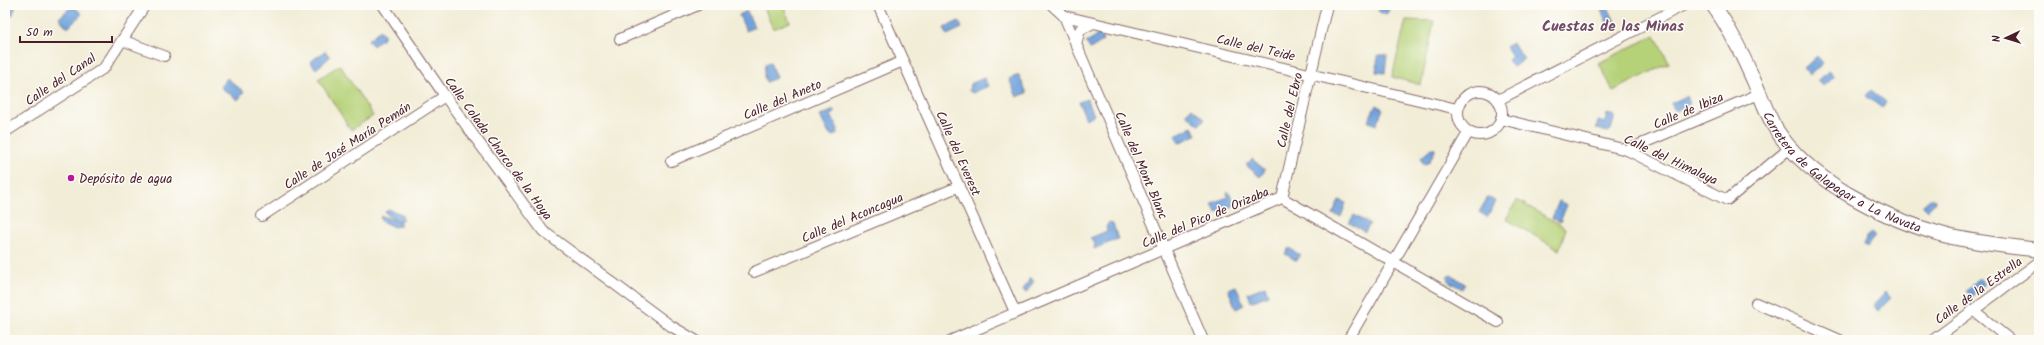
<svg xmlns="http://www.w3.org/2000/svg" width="2044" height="345" font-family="Kalam,sans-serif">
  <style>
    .park { fill: #b6d279; stroke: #807852 }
    .water { fill: #70a2db; stroke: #5d6083 }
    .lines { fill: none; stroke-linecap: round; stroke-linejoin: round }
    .minor-casing { stroke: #856767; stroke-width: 12 }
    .secondary-casing { stroke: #856767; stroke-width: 16 }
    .minor { stroke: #fff; stroke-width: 10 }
    .secondary { stroke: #fff; stroke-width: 14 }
    .poi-dot { fill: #b5179e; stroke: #fdfcf7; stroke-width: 1.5 }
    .labels { text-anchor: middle; stroke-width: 3; stroke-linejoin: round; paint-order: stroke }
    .street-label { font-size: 13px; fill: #4a1f2b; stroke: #fdfcf7 }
    .poi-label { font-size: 13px; fill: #4a1f2b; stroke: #fdfcf7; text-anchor: start }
    .quarter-label { font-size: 15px; font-weight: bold; fill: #714c67; stroke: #fdfcf7 }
  </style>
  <rect width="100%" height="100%" fill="#fdfcf7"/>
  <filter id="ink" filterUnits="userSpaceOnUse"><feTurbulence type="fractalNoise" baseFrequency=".025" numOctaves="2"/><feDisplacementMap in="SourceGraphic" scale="8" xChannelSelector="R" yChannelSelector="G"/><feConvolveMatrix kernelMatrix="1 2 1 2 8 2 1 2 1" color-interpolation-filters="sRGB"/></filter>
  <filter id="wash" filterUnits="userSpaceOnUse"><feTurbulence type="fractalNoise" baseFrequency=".012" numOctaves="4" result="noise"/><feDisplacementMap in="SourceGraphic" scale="16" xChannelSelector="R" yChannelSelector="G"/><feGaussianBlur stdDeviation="0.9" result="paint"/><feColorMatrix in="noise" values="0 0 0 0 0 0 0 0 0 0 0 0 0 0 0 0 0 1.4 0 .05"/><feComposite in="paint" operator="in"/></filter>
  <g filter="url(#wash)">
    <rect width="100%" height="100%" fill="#f2edd7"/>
    <g class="park">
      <polygon points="763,5 783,5 790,22 773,29"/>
      <polygon points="1406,20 1434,21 1421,85 1392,77"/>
      <polygon points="1655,35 1669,63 1613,91 1599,63"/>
      <polygon points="340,65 373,116 351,130 318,79"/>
      <polygon points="1517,200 1566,228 1559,250 1506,219"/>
    </g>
    <g class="water">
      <polygon points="5,5 16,5 13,14 5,24"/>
      <polygon points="73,5 82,14 68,28 59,18"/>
      <polygon points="1381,5 1391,5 1386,15 1378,11"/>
      <polygon points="1608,7 1615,22 1608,25 1601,10"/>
      <polygon points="747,11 754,27 746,31 739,15"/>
      <polygon points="959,21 962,28 947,35 944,28"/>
      <polygon points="380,30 385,36 373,46 368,40"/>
      <polygon points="1100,34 1103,41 1090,49 1086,42"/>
      <polygon points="1513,43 1524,59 1513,67 1508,60 1512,56 1506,47"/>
      <polygon points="325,51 330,57 316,69 310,62"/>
      <polygon points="1378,55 1387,55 1385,73 1376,72"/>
      <polygon points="1817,56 1823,63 1810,75 1804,68"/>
      <polygon points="770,62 776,78 766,82 764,76 765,64"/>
      <polygon points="1828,71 1834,76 1823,86 1818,81"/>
      <polygon points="1019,75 1027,93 1017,97 1009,79"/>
      <polygon points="227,78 244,92 238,100 220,87"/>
      <polygon points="984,78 988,86 973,93 969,91 970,84"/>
      <polygon points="1871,90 1886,102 1882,108 1866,96"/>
      <polygon points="1687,96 1690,104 1675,111 1671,103"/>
      <polygon points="1087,99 1094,115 1086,119 1079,102"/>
      <polygon points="1376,105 1383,109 1376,125 1368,121"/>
      <polygon points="1192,108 1205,119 1199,125 1186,114"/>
      <polygon points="834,110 835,113 831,115 838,129 837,134 834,136 829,134 820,116"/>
      <polygon points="1607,114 1615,116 1611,130 1608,132 1596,129 1598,121 1605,123"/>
      <polygon points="1192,127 1196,135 1179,143 1175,135"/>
      <polygon points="1431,148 1435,149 1435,151 1428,163 1423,164 1421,158"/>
      <polygon points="1252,159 1265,170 1260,177 1246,165"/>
      <polygon points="1229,192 1235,205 1216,213 1212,203 1228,197 1227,193"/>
      <polygon points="1488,197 1496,202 1487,217 1479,212"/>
      <polygon points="1930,199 1935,199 1934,204 1927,211 1922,206"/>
      <polygon points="1339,200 1346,203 1341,217 1333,214"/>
      <polygon points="1559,201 1567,205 1560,222 1552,218"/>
      <polygon points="388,209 402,214 402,220 398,221 387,215 385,212"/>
      <polygon points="1354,215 1370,224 1365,232 1349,223"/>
      <polygon points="382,216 400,222 400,226 394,227 381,221 380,217"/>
      <polygon points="1109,222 1113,224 1118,239 1094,249 1095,242 1090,238 1107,231 1106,227"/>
      <polygon points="1871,233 1875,235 1867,247 1864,244 1866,237"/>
      <polygon points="1289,248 1300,255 1297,261 1285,254"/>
      <polygon points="1451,275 1465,284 1462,289 1448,281 1447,277"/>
      <polygon points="1030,278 1034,281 1026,293 1023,291"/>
      <polygon points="1979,278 1985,284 1972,297 1966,291"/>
      <polygon points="1236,286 1244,305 1236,309 1228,289"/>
      <polygon points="1265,286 1268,295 1251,302 1248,293"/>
      <polygon points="1885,292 1891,298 1878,311 1873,305"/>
    </g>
  </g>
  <g filter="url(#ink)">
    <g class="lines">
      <g class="minor-casing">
        <g id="minor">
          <polyline points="383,5 445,96 543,231 671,326 695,340"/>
          <polyline points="878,5 1015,312"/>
          <polyline points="1052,5 1064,16 1457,109"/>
          <polyline points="1064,16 1203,340"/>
          <polyline points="620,39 698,5"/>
          <polyline points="122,40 164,56"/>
          <polyline points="1076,44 1080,30 1093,23"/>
          <circle cx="1480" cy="113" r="22"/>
          <polyline points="1498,100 1684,5"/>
          <polyline points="1501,119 1627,150 1727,200 1790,148"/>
          <polyline points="5,132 104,68 145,5"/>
          <polyline points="1627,150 1759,94"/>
          <polyline points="671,161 903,61"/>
          <polyline points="1282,198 1327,5"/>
          <polyline points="262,216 445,96"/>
          <polyline points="754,272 960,186"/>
          <polyline points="1756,303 1840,340"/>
          <polyline points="1973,310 2010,340"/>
          <polyline points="952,340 1282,198 1498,322"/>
          <polyline points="1348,340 1468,133"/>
          <polyline points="1933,340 2039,262"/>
        </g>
      </g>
      <g class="secondary-casing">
        <g id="secondary">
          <path id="s1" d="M1713,5C1732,31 1745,61 1758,90C1763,102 1768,115 1774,126C1806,180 1885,219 1944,235C1975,243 2007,246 2039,250"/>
        </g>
      </g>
      <use href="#minor" class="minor"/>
      <use href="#secondary" class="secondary"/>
    </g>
  </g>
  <circle class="poi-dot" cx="71" cy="178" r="4"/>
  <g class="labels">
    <g class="street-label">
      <text transform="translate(1256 47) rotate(13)" y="5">Calle del Teide</text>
      <text transform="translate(60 79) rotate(-34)" y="5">Calle del Canal</text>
      <text transform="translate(782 99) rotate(-23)" y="5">Calle del Aneto</text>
      <text transform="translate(1289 110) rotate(-77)" y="5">Calle del Ebro</text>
      <text transform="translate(1688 110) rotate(-23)" y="5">Calle de Ibiza</text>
      <text transform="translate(347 145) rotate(-33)" y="5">Calle de José María Pemán</text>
      <text transform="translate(499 148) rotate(54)" y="5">Calle Colada Charco de la Hoya</text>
      <text transform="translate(959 153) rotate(66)" y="5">Calle del Everest</text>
      <text transform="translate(1671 159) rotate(25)" y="5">Calle del Himalaya</text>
      <text transform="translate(1142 165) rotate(67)" y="5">Calle del Mont Blanc</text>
      <text dy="5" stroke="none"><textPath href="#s1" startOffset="219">Carretera de Galapagar a La Navata</textPath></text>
      <text transform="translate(852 217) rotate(-23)" y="5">Calle del Aconcagua</text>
      <text transform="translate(1205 217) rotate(-23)" y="5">Calle del Pico de Orizaba</text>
      <text transform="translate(1978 290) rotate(-36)" y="5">Calle de la Estrella</text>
    </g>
    <g class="poi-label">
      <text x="79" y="183">Depósito de agua</text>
    </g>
    <g class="quarter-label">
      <text x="1613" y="31">Cuestas de las Minas</text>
    </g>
  </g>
  <rect width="2044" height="345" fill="none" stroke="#fdfcf7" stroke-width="20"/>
  <g transform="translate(2006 38) rotate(266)" stroke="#fdfcf7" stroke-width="3" paint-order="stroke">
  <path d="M0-3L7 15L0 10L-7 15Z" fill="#4a1f2b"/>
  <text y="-6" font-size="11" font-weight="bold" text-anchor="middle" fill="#4a1f2b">N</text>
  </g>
  <path d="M20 36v6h92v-6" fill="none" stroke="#4a1f2b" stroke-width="2"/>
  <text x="26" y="36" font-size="12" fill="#4a1f2b" stroke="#fdfcf7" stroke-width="3" paint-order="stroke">50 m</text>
</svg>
